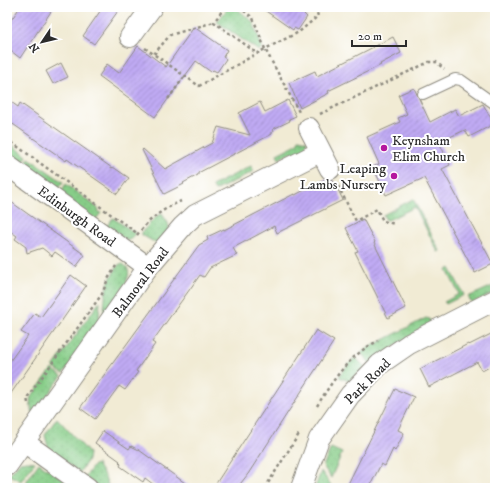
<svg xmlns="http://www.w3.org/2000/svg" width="502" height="495" font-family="'IM FELL DW Pica',serif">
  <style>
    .grass { fill: url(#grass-dots); stroke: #597c5a }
    .building { fill: url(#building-hatch) }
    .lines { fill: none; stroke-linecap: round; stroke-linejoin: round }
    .lane-casing { stroke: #8e8b80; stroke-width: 12 }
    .street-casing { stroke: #8e8b80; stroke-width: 22 }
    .path { stroke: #8e8b80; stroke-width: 2.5; stroke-dasharray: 3 3; stroke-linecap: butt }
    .lane { stroke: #fff; stroke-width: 10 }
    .street { stroke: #fff; stroke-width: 20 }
    .poi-dot { fill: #b5179e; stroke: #fff; stroke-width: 1.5 }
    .labels { text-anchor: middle; stroke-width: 4; stroke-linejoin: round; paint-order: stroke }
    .poi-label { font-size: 14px; fill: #2b2b2b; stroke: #fff; text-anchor: start }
    .street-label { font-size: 14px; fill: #2b2b2b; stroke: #fff }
  </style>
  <defs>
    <pattern id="grass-dots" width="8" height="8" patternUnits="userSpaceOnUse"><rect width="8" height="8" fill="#87cd88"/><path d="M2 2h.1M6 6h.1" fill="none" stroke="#75b076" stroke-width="1.8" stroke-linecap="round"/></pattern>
    <pattern id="building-hatch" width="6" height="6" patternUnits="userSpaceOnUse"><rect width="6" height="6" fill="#c0aaf4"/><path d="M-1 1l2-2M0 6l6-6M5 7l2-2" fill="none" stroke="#9c8bc6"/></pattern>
  </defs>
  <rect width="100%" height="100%" fill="#fff"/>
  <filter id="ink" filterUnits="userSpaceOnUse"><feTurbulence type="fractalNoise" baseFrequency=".025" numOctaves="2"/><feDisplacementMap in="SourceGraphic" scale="8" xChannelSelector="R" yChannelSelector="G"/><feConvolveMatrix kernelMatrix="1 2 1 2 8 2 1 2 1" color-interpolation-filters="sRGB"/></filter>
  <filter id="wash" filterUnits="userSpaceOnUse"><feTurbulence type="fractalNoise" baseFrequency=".012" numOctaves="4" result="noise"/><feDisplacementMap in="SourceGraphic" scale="16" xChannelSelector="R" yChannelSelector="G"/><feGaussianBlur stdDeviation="0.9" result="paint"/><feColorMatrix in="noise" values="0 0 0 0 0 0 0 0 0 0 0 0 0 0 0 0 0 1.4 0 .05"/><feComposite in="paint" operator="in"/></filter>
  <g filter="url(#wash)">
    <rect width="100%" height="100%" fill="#f1ebd4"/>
    <g class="grass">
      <polygon points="229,7 235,7 253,22 262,47 259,51 217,22"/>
      <polygon points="299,139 307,141 305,150 300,155 292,152 279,159 277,154 297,144"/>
      <polygon points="7,141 27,156 20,165 7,155"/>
      <polygon points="29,158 63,182 56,191 23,167"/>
      <polygon points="251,166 254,171 215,191 212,186"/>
      <polygon points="66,184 99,209 98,211 101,213 95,220 59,194"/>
      <polygon points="413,199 440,251 438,252 415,207 388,220 386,220 383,215"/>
      <polygon points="162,214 168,223 170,233 159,245 142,235 142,232 157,216"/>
      <polygon points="113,218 135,233 131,239 125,241 106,227"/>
      <path d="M121,263C124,265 127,266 128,270C132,282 111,304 104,315C104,293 107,281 119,264L120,265Z"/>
      <polygon points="450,268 464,295 446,304 444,302 459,294 447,270"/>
      <polygon points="495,285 495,292 472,303 468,297"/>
      <polygon points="100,301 99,324 63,374 53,367"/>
      <polygon points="426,318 429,319 431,322 370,363 361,353 368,348"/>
      <polygon points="355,357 365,367 349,381 339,377 341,373"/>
      <polygon points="52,369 62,376 34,413 32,412 30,400 31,397"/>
      <polygon points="57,418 89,453 88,460 79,473 48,447 45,435"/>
      <polygon points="331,448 342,453 331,478 323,466"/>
      <polygon points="27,461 35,462 21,481 9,475 20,462"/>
      <polygon points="39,463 66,482 62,488 41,488 27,483 27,480"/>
      <polygon points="97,464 105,477 109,488 100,488 85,477 94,465"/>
      <polygon points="321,471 333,488 315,488"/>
    </g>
    <g id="blocks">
      <g class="building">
        <polygon points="20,7 54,7 20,58 7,48 7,26"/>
        <polygon points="103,7 121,7 94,44 83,36"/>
        <polygon points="260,7 309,7 304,14 307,17 298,30 294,28 293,30"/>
        <polygon points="194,27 227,50 223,57 226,59 217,72 213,70 211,72 196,61 155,117 99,76 107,64 119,73 138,46 166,67"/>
        <polygon points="393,37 401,53 380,64 381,65 328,91 329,93 300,108 289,83 315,71 317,76"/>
        <polygon points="61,63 68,77 53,84 46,71"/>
        <polygon points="414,88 430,122 455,109 459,116 483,104 494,124 469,137 465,130 439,142 450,165 442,169 493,264 475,273 424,178 386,195 373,167 379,164 367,137 400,122 398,118 407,114 398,95"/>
        <polygon points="7,99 18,107 20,103 112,168 113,167 129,178 117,194 67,159 66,161 7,120"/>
        <polygon points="288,100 296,116 289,119 290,121 273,129 274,131 272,132 272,134 198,173 198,175 183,183 184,184 164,194 142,150 143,149 165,169 212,143 218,127 250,135 239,113 260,102 265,112"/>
        <polygon points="326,179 333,180 343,200 277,233 274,226 233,248 237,255 210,268 204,277 200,275 152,342 155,344 136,371 138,372 125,390 119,386 95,419 80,408 199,245 208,240 207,237 224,229 224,230 294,194 295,195"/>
        <polygon points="7,199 85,255 76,267 55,252 52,256 42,248 27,253 26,247 15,239 17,236 7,229"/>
        <polygon points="363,219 375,242 374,243 406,308 388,318 355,252 358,251 346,228"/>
        <polygon points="71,275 86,286 7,399 7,365 28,336 21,332 35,313 41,317"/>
        <polygon points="316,330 334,341 248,474 237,488 213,488"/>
        <polygon points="495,332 495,364 482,371 477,362 429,387 420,369 468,344 469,345"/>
        <polygon points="395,389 414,397 398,430 404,433 395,451 393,449 385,466 381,464 369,488 346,488"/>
        <polygon points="103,431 129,449 131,446 139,450 192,488 158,488 145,478 143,482 120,466 121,464 119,462 120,461 95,443"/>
      </g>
    </g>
  </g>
  <g filter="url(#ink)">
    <use href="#blocks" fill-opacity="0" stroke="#8e8b80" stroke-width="1"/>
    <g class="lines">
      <g class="lane-casing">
        <polyline id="lane" points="423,94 455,79 461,80 495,104"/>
      </g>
      <g class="street-casing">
        <g id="street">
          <polyline points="130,37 152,7"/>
          <polyline points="309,128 330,169"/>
          <polyline points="7,165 148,267"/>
          <polyline points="24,442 88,488"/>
          <polyline points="7,466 148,267 183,226 195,215 320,152"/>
          <polyline points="301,488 319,439 350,395 380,364 409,344 495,300"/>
        </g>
      </g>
      <g class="path">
        <polyline points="225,7 214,22 258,54"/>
        <polyline points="239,7 253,18 265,49 299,32 318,16 315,7"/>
        <polyline points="145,48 199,86 265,49 299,112"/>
        <polyline points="154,54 170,35 214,22"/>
        <polyline points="168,99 185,76"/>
        <polyline points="320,114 429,62 436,62 444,69"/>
        <polyline points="7,139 138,234"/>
        <polyline points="338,186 356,221 377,209 383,221 395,224"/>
        <path d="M137,235C150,218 162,210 181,201"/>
        <polyline points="28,403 27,398 102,294 108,279 116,266"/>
        <path d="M317,406C333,380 349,355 378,341"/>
        <polyline points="265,488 299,434"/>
      </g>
      <use href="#lane" class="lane"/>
      <use href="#street" class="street"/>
    </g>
  </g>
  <g class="poi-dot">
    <circle cx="384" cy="148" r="4"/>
    <circle cx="394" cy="176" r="4"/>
  </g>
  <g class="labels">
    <g class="poi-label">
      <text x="392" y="145">Keynsham<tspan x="392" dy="16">Elim Church</tspan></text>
      <text x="386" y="173" text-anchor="end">Leaping<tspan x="386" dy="16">Lambs Nursery</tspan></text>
    </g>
    <g class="street-label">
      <text transform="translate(77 216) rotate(36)" y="5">Edinburgh Road</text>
      <text transform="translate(140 282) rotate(-53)" y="5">Balmoral Road</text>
      <text transform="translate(367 381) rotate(-45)" y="5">Park Road</text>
    </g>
  </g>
  <rect width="502" height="495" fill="none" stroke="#fff" stroke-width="24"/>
  <g transform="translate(42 42) rotate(235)" stroke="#ffffff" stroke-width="3" paint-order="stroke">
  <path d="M0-3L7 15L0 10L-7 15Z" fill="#2b2b2b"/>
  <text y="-6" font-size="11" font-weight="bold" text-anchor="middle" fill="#2b2b2b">N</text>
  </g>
  <path d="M352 40v6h54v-6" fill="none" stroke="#2b2b2b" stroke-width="2"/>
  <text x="358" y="40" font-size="12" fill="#2b2b2b" stroke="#ffffff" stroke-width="3" paint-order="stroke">20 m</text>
</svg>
